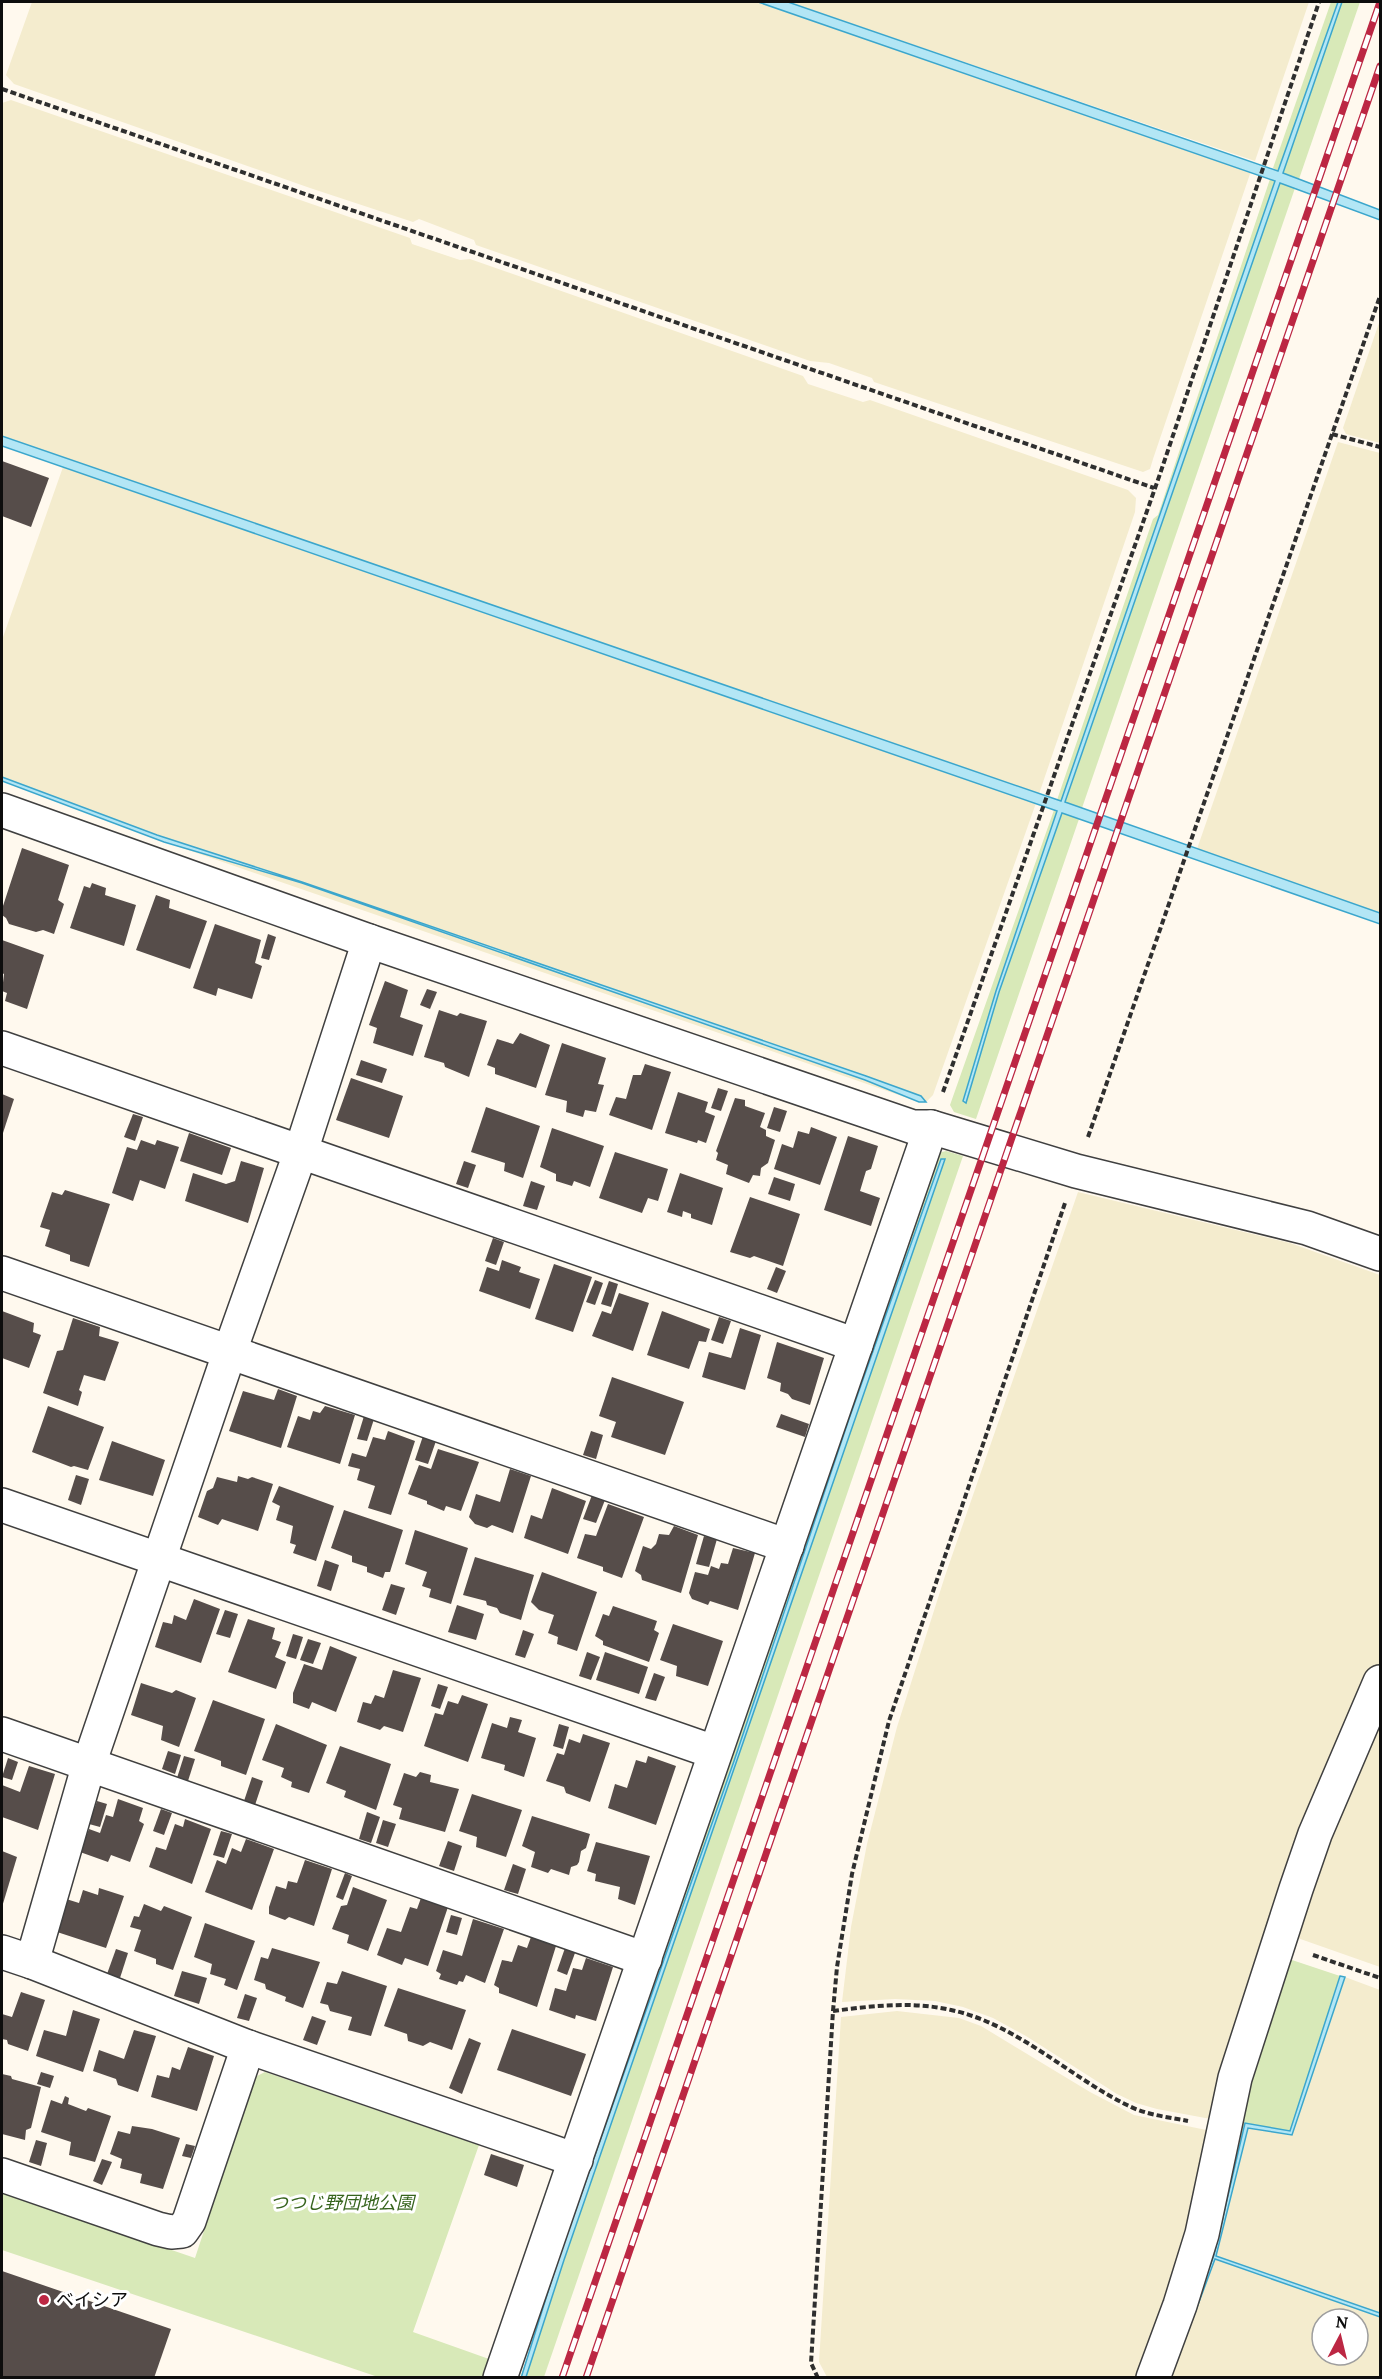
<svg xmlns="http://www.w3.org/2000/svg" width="1382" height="2379" font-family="Lora,'Noto Sans JP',serif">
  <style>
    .farmland { fill: #f4ecce; fill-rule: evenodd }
    .green { fill: #d8e9b8 }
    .water { fill: #b3e6f5; stroke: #3ba6cc; stroke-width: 1.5 }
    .building { fill: #564d4a }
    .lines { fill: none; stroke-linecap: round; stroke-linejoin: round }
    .minor-casing { stroke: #404040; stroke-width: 36 }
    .tertiary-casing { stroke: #404040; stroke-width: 36 }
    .path { stroke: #2f2f2f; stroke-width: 4; stroke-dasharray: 6 3; stroke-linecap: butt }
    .minor { stroke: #fff; stroke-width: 33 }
    .tertiary { stroke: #fff; stroke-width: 33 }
    .rail-casing { stroke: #bc2743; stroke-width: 7 }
    .rail { stroke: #fff; stroke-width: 4.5; stroke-dasharray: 14; stroke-linecap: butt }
    .poi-dot { fill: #bc2743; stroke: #fff; stroke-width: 2 }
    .labels { text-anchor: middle; stroke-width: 6; stroke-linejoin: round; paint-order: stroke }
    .park-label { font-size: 18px; font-style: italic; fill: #37641e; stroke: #fff }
    .poi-label { font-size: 18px; fill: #0d0d0d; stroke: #fff; text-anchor: start }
  </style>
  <rect width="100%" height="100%" fill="#fff9ee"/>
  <g class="farmland">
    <polygon points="32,2 757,2 1251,171 1153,459 1150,469 1143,472 874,382 872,378 829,363 810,361 476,245 474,240 419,219 413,222 310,188 14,84 6,75"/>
    <polygon points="788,2 1309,2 1255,161"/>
    <polygon points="11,100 410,238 412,244 460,260 470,259 803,376 808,384 863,402 870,400 1128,490 1136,498 1135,512 1039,794 2,436 2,103"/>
    <polygon points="1380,320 1380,443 1346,434 1343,428"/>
    <polygon points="1338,442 1380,453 1380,913 1197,849"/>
    <polygon points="63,467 1036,803 933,1095 926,1102 921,1096 302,882 157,835 2,777 2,640"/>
    <polygon points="162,841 302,883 453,935 865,1080 919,1102"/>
    <polygon points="1078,1192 1290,1243 1380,1275 1380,1664 1345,1745 1216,2120 1157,2109 1136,2103 1117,2094 1026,2036 993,2018 963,2007 935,2001 895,1999 842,2002 851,1927 867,1844 897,1727 945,1576"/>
    <polygon points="1380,1705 1380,1967 1289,1935"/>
    <polygon points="1345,1977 1380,1990 1380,2313 1216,2256 1248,2127 1292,2135"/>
    <polygon points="897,2011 959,2018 981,2026 1090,2092 1134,2115 1211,2131 1197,2195 1142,2377 827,2377 819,2362 841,2017"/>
    <path d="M1215,2259L1380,2317V2377L1171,2378ZM1322,2319H1358V2355H1322Z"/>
  </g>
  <g class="green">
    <polygon points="1331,2 1338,2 1279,171 1273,168"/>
    <polygon points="1342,2 1360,2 1299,179 1283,173"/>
    <polygon points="1270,179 1275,181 1061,801 1057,800 1153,519 1158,515"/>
    <polygon points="1280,183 1295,188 1082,808 1065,803"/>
    <polygon points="1054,810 1058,811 996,991 963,1100 966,1103 999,992 1062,813 1079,819 976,1119 954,1112 950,1105"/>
    <polygon points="946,1151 963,1156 544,2377 520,2378 935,1158 938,1153"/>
    <polygon points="1283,1957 1340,1976 1290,2131 1245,2123 1230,2185 1239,2107"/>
    <polygon points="265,2072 479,2145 413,2332 489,2359 485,2377 378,2377 2,2250 2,2192 195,2258 255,2077"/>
  </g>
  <g class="water">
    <polygon points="758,2 788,2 1278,171 1338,2 1342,2 1283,173 1380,210 1380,220 1280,183 1065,802 1380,913 1380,924 1062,813 999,992 966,1103 963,1101 996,991 1057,811 2,446 2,436 1061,801 1275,181"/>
    <polygon points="2,777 157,835 302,882 866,1076 921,1096 926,1102 919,1102 865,1080 302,883 164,842 2,781"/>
    <polygon points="941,1159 945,1159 944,1162 564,2260 526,2377 521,2378 558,2260 734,1761 849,1419"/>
    <polygon points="1340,1976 1345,1977 1292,2135 1248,2128 1216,2256 1380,2313 1380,2317 1215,2259 1171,2377 1167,2378 1214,2255 1245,2123 1290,2131"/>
  </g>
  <g class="building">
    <polygon points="2,461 49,478 31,527 2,516"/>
    <polygon points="22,848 69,865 58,900 64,904 54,934 43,930 36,932 9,924 6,918 2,915 2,909"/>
    <polygon points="92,883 106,888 105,895 136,905 124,946 70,928 84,886 90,888"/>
    <polygon points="156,895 170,900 169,908 207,921 190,969 136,950"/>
    <polygon points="215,924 261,940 255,963 262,966 252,999 218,988 216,996 193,988"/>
    <polygon points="268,934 276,937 269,960 261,958"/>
    <polygon points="2,940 44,955 27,1009 5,1001 7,993 2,991 4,974 2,973"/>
    <polygon points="385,981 408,990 400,1017 423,1025 413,1056 373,1043 377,1028 369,1025"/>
    <polygon points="427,989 437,992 430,1009 420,1005"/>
    <polygon points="439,1010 457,1016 460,1013 487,1021 469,1077 445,1067 444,1063 424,1057"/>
    <polygon points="520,1033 550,1045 536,1088 495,1074 495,1068 487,1065 497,1039 513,1044"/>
    <polygon points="562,1043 606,1058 598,1084 604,1085 596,1112 585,1110 583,1117 566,1112 567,1101 545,1095"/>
    <polygon points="361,1060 387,1069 382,1083 356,1075"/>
    <polygon points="645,1064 671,1072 652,1130 609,1115 616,1097 626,1099 633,1075 641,1075"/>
    <polygon points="351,1078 403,1096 389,1138 336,1120"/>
    <polygon points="718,1088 728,1091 721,1111 711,1108"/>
    <polygon points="678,1092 708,1102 705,1112 715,1116 706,1143 698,1140 697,1143 665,1133"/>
    <polygon points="2,1094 14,1099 2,1136"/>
    <polygon points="735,1098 745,1100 745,1106 765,1113 760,1127 766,1130 766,1136 775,1140 768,1163 761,1168 760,1176 753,1175 749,1183 726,1174 728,1165 716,1160 718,1153 716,1151"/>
    <polygon points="486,1107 540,1126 523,1178 504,1171 505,1163 471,1152"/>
    <polygon points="774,1107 787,1111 780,1132 767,1128"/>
    <polygon points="133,1114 143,1117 135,1141 124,1137"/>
    <polygon points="811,1127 837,1137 820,1185 774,1169 782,1144 793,1148 798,1131 809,1134"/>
    <polygon points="552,1128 604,1146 590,1187 574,1181 572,1186 556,1181 556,1174 540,1167"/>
    <polygon points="189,1133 231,1148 222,1175 180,1161"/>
    <polygon points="848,1136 878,1146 871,1169 866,1171 860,1191 880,1198 871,1226 824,1210"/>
    <polygon points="141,1140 155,1145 157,1140 179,1147 165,1189 140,1180 133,1201 112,1193 127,1147 137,1150"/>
    <polygon points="615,1152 668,1169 658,1201 648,1198 642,1213 599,1198"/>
    <polygon points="241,1161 264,1168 248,1223 185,1201 193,1173 226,1184 235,1181"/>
    <polygon points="464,1161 476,1165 468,1188 456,1184"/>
    <polygon points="680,1173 723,1188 712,1225 691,1218 691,1214 683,1211 682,1217 667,1212"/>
    <polygon points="774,1177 795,1184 790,1201 768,1194"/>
    <polygon points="531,1181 545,1186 537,1210 523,1206"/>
    <polygon points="65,1190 110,1204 89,1267 70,1261 70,1255 45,1246 50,1230 40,1227 52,1192 62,1195"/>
    <polygon points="750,1197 800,1214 783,1266 754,1256 750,1258 730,1252"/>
    <polygon points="493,1238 504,1242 496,1265 485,1261"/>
    <polygon points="502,1260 521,1267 519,1272 540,1279 530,1309 479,1291 487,1267 499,1271"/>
    <polygon points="554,1264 592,1277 573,1332 535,1319"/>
    <polygon points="776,1267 786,1271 777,1293 767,1289"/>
    <polygon points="595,1280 603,1283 595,1305 586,1302"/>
    <polygon points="609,1281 618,1284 611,1307 601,1304"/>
    <polygon points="619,1293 649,1303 633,1351 592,1336 602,1311 611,1314"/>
    <polygon points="2,1311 34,1323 33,1332 41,1335 29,1368 2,1358"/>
    <polygon points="662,1311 710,1329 706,1342 699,1341 689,1369 647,1355"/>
    <polygon points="719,1317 731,1321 723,1344 711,1340"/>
    <polygon points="73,1318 100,1327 99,1336 119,1342 105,1381 84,1375 79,1390 82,1392 78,1406 43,1393 57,1351 63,1350"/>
    <polygon points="740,1328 761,1335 745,1390 702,1377 709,1352 731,1358"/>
    <polygon points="777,1342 824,1358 810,1405 792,1399 788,1394 780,1391 781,1383 767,1378"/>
    <polygon points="612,1377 684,1402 665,1455 611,1437 616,1422 599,1416"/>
    <polygon points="278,1389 297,1396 281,1448 229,1431 243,1391 274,1400"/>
    <polygon points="48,1406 104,1427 88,1470 74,1466 71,1467 32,1452"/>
    <polygon points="325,1406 355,1415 340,1464 287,1447 298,1416 310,1420 313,1411 320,1413"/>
    <polygon points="781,1414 809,1424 805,1437 776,1427"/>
    <polygon points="364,1416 374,1419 367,1441 357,1439"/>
    <polygon points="388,1431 415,1441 391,1515 368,1508 375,1486 357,1480 360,1469 348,1466 352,1453 366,1457 373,1437 385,1440"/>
    <polygon points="591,1431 603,1435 596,1459 583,1455"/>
    <polygon points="423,1436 436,1441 428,1464 415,1460"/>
    <polygon points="112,1441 165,1460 153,1496 99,1480"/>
    <polygon points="438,1449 479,1462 461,1511 446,1506 444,1511 427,1504 427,1501 408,1494 419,1465 431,1469"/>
    <polygon points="510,1469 531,1476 513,1533 492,1525 487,1528 475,1524 469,1517 476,1494 500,1502"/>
    <polygon points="76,1475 89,1479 81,1505 68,1500"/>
    <polygon points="238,1476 248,1479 252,1477 273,1484 258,1531 222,1519 218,1525 198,1517 207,1491 213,1488 217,1477 237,1482"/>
    <polygon points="279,1486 334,1506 316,1561 293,1553 296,1545 290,1543 293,1526 276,1520 280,1506 272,1502"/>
    <polygon points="552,1488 586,1501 568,1554 524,1538 531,1515 542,1519"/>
    <polygon points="592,1495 605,1500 596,1523 583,1519"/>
    <polygon points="608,1504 644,1517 622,1578 603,1571 603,1567 577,1558 585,1534 596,1536"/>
    <polygon points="344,1510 403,1530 390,1572 385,1572 383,1578 367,1572 367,1567 352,1562 352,1556 331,1548"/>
    <polygon points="674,1526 698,1535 681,1593 642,1580 641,1575 635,1571 643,1546 651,1549 656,1544 659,1534 669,1535"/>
    <polygon points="415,1530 468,1548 451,1604 429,1597 431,1589 422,1586 427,1572 405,1564"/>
    <polygon points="704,1536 717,1539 709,1567 696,1564"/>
    <polygon points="733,1548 755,1553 738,1610 710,1601 708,1605 692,1599 689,1593 695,1572 708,1575 711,1566 719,1569 721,1563 728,1564"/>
    <polygon points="475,1557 534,1575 521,1620 500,1613 497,1608 487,1605 486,1601 463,1595"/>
    <polygon points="325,1560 339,1565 331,1591 317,1586"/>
    <polygon points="542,1572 597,1592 577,1651 557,1644 558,1637 548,1633 554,1615 539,1610 531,1602"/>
    <polygon points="391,1584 405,1588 396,1615 382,1610"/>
    <polygon points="194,1599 220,1609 201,1663 155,1647 163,1622 172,1624 174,1615 186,1620"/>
    <polygon points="457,1605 484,1614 476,1640 448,1632"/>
    <polygon points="613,1606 657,1621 654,1630 659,1633 649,1662 603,1645 603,1641 595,1636 603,1614 609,1616"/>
    <polygon points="225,1610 238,1614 230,1638 216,1634"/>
    <polygon points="248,1619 275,1628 272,1639 281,1642 275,1657 286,1662 276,1689 228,1672"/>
    <polygon points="673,1624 723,1641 708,1686 676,1676 677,1666 660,1660"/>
    <polygon points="523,1630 534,1634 525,1658 515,1655"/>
    <polygon points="293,1634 303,1637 296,1659 286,1656"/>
    <polygon points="308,1639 321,1643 313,1664 300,1660"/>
    <polygon points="330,1646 357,1657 336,1712 312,1702 309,1709 293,1703 293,1693 304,1664 322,1670"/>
    <polygon points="587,1652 600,1657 591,1680 579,1676"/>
    <polygon points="605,1652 648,1667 639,1694 596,1680"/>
    <polygon points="393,1670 421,1678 403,1732 384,1726 380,1730 357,1722 363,1702 371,1704 375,1695 384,1698"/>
    <polygon points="654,1673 665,1677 656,1701 645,1698"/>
    <polygon points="141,1683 172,1693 176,1690 196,1698 179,1747 161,1740 163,1726 131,1715"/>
    <polygon points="438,1684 448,1687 440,1709 431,1706"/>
    <polygon points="462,1695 488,1704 468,1762 424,1746 435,1713 443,1715 448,1701 458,1704"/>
    <polygon points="213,1700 265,1719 246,1775 221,1766 221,1761 194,1751"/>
    <polygon points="510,1717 522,1720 518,1732 536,1738 524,1777 504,1770 505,1765 481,1758 492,1723 507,1728"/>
    <polygon points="276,1724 327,1745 309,1793 291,1787 292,1782 281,1777 284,1768 262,1760"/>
    <polygon points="559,1724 569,1727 563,1749 553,1746"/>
    <polygon points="583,1734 610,1743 590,1802 566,1793 564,1787 546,1781 557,1753 564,1755 569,1739 580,1743"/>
    <polygon points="340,1746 391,1764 376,1810 344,1797 346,1791 326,1783"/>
    <polygon points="168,1751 181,1755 175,1774 162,1769"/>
    <polygon points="184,1756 195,1759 188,1781 177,1778"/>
    <polygon points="648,1756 676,1766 656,1825 608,1808 615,1784 627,1788 636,1760 646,1763"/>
    <polygon points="8,1758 18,1762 12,1780 2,1777"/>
    <polygon points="29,1766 55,1774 38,1830 2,1817 2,1785 20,1792"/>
    <polygon points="420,1772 431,1775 430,1782 459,1789 445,1832 399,1819 402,1808 393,1805 404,1773 416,1777"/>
    <polygon points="252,1777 263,1781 255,1805 244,1801"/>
    <polygon points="472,1794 522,1810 506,1857 476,1847 477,1837 459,1831"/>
    <polygon points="118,1799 143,1808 139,1821 144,1824 130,1862 111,1855 108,1862 80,1852 89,1829 100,1833 106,1815 113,1817"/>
    <polygon points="97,1801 107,1804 100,1827 89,1824"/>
    <polygon points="161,1809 172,1813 164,1835 153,1831"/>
    <polygon points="367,1812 380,1817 371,1843 359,1839"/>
    <polygon points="532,1816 590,1834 586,1848 581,1851 579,1862 577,1865 571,1867 569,1875 551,1869 548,1873 531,1867 535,1852 522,1846"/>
    <polygon points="185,1819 211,1829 192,1884 149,1867 156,1847 166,1850 175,1824 183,1827"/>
    <polygon points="383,1820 396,1824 388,1847 376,1843"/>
    <polygon points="221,1831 232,1834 224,1858 213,1855"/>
    <polygon points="246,1839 274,1849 252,1910 205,1892 217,1860 226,1864 232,1848 241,1852"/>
    <polygon points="448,1841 462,1846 454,1871 439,1866"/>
    <polygon points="596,1842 650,1856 635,1905 618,1899 620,1887 595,1881 596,1874 587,1871"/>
    <polygon points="2,1851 17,1857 2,1907"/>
    <polygon points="305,1860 332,1869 314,1926 289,1917 285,1920 269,1914 269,1907 276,1886 286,1889 288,1881 297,1883"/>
    <polygon points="513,1864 526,1869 518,1894 504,1890"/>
    <polygon points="345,1873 352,1876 343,1900 336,1897"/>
    <polygon points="353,1887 387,1900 368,1951 347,1943 349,1935 332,1929 341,1906 347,1905"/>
    <polygon points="99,1888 124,1896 106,1948 54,1931 63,1898 79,1903 83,1890 98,1895"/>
    <polygon points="421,1898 448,1907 428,1966 405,1958 402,1965 377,1955 387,1928 401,1932 410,1907 417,1909"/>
    <polygon points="144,1904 161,1911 164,1906 192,1917 173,1970 156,1964 156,1959 134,1951 141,1930 130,1927 134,1916 139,1917"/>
    <polygon points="451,1915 462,1918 457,1935 446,1932"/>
    <polygon points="473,1919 504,1929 485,1983 466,1975 463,1982 459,1981 457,1985 439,1979 441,1974 436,1971 443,1950 462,1956"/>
    <polygon points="205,1923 255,1941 237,1990 224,1985 226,1979 210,1974 212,1964 194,1957"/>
    <polygon points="531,1937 556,1946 537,2007 499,1993 499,1988 494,1985 502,1960 512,1962 518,1945 527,1948"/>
    <polygon points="272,1948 320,1962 303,2008 285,2001 286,1997 266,1989 265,1984 254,1980 261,1957 268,1959"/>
    <polygon points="565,1948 575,1953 567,1975 557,1971"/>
    <polygon points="116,1949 128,1953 120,1978 107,1974"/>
    <polygon points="586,1958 613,1967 596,2021 576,2015 575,2019 549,2010 555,1988 566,1991 573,1968 582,1970"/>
    <polygon points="182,1971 207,1978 199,2004 174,1996"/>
    <polygon points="342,1971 387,1986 371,2036 348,2030 352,2017 330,2011 328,2005 320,2003 327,1982 337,1984"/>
    <polygon points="398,1988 466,2010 452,2050 430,2042 423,2046 408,2041 407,2034 384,2026"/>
    <polygon points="21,1992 45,2000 28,2051 8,2044 7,2040 2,2039 2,2014 12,2017"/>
    <polygon points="245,1994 257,1998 249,2021 237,2018"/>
    <polygon points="73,2010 100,2019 83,2072 36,2056 44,2030 66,2036"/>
    <polygon points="312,2016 326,2021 317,2045 303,2040"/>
    <polygon points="512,2029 586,2054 571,2096 497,2070"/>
    <polygon points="134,2030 156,2036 138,2092 118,2085 116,2079 93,2071 99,2050 124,2059"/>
    <polygon points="469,2038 481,2043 462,2094 449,2088"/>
    <polygon points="188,2047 214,2056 197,2111 151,2097 157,2075 169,2078 172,2067 180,2070"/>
    <polygon points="41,2072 54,2076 50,2088 37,2084"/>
    <polygon points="2,2074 11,2076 12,2079 41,2087 31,2128 26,2130 25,2140 2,2134"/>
    <polygon points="65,2096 69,2098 68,2104 86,2111 88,2108 111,2116 95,2162 69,2155 71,2142 41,2132 51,2100 62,2104"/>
    <polygon points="132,2126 152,2129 180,2138 163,2189 140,2183 142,2174 120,2168 122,2159 110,2154 118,2131 130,2134"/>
    <polygon points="36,2140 47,2143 41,2166 29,2162"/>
    <polygon points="186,2144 195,2146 191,2158 182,2156"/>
    <polygon points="491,2154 524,2165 517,2187 484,2175"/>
    <polygon points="102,2159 112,2162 102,2185 93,2181"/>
    <polygon points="2,2271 171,2329 154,2378 2,2378"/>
  </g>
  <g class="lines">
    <g class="minor-casing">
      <g id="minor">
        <polyline points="2,1048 856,1345"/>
        <polyline points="2,1273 787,1546"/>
        <polyline points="2,1734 645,1959"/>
        <polyline points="2,1952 32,1962 248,2047 576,2160"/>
        <polyline points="32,1962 89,1764 230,1351 301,1151 369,941"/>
        <polyline points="2,2175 158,2229 171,2232 182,2231 189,2221 248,2047"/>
        <polyline points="500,2378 931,1127"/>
        <polyline points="1153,2378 1180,2305 1202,2234 1235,2078 1296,1889 1315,1834 1380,1682"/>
      </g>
    </g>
    <g class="tertiary-casing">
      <g id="tertiary">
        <polyline points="2,810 369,941 913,1127 931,1127 1076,1171 1307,1228 1380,1254"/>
        <polyline points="2,1505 714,1752"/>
      </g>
    </g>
    <g class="path">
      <polyline points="2,89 1154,488"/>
      <polyline points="1332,434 1380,447"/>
      <polyline points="943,1092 1160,474 1319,2"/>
      <polyline points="1088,1137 1380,296"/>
      <polyline points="1313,1955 1380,1978"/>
      <path d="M833,2011C872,2006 912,2001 951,2010C1017,2024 1068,2076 1127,2105C1146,2115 1168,2117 1188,2121"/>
      <polyline points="818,2378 811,2363 833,2011 837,1967 852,1874 889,1721 1065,1203"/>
    </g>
    <use href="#minor" class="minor"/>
    <use href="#tertiary" class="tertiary"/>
    <g class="rail-casing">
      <g id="rail">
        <polyline points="562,2378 1380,2"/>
        <polyline points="586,2378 1380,66"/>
      </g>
    </g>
    <use href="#rail" class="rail"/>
  </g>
  <circle class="poi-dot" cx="44" cy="2300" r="6"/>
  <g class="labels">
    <g class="park-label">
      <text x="342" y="2209">つつじ野団地公園</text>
    </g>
    <g class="poi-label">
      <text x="56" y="2306">ベイシア</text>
    </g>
  </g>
  <rect width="1382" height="2379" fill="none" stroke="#0d0d0d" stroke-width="6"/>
  <g transform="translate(1340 2337) rotate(7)"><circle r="28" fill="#ffffff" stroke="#9e9e9e" stroke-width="1.5"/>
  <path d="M0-4.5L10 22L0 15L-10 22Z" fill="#bc2743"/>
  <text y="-9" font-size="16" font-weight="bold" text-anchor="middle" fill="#0d0d0d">N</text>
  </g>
</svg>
